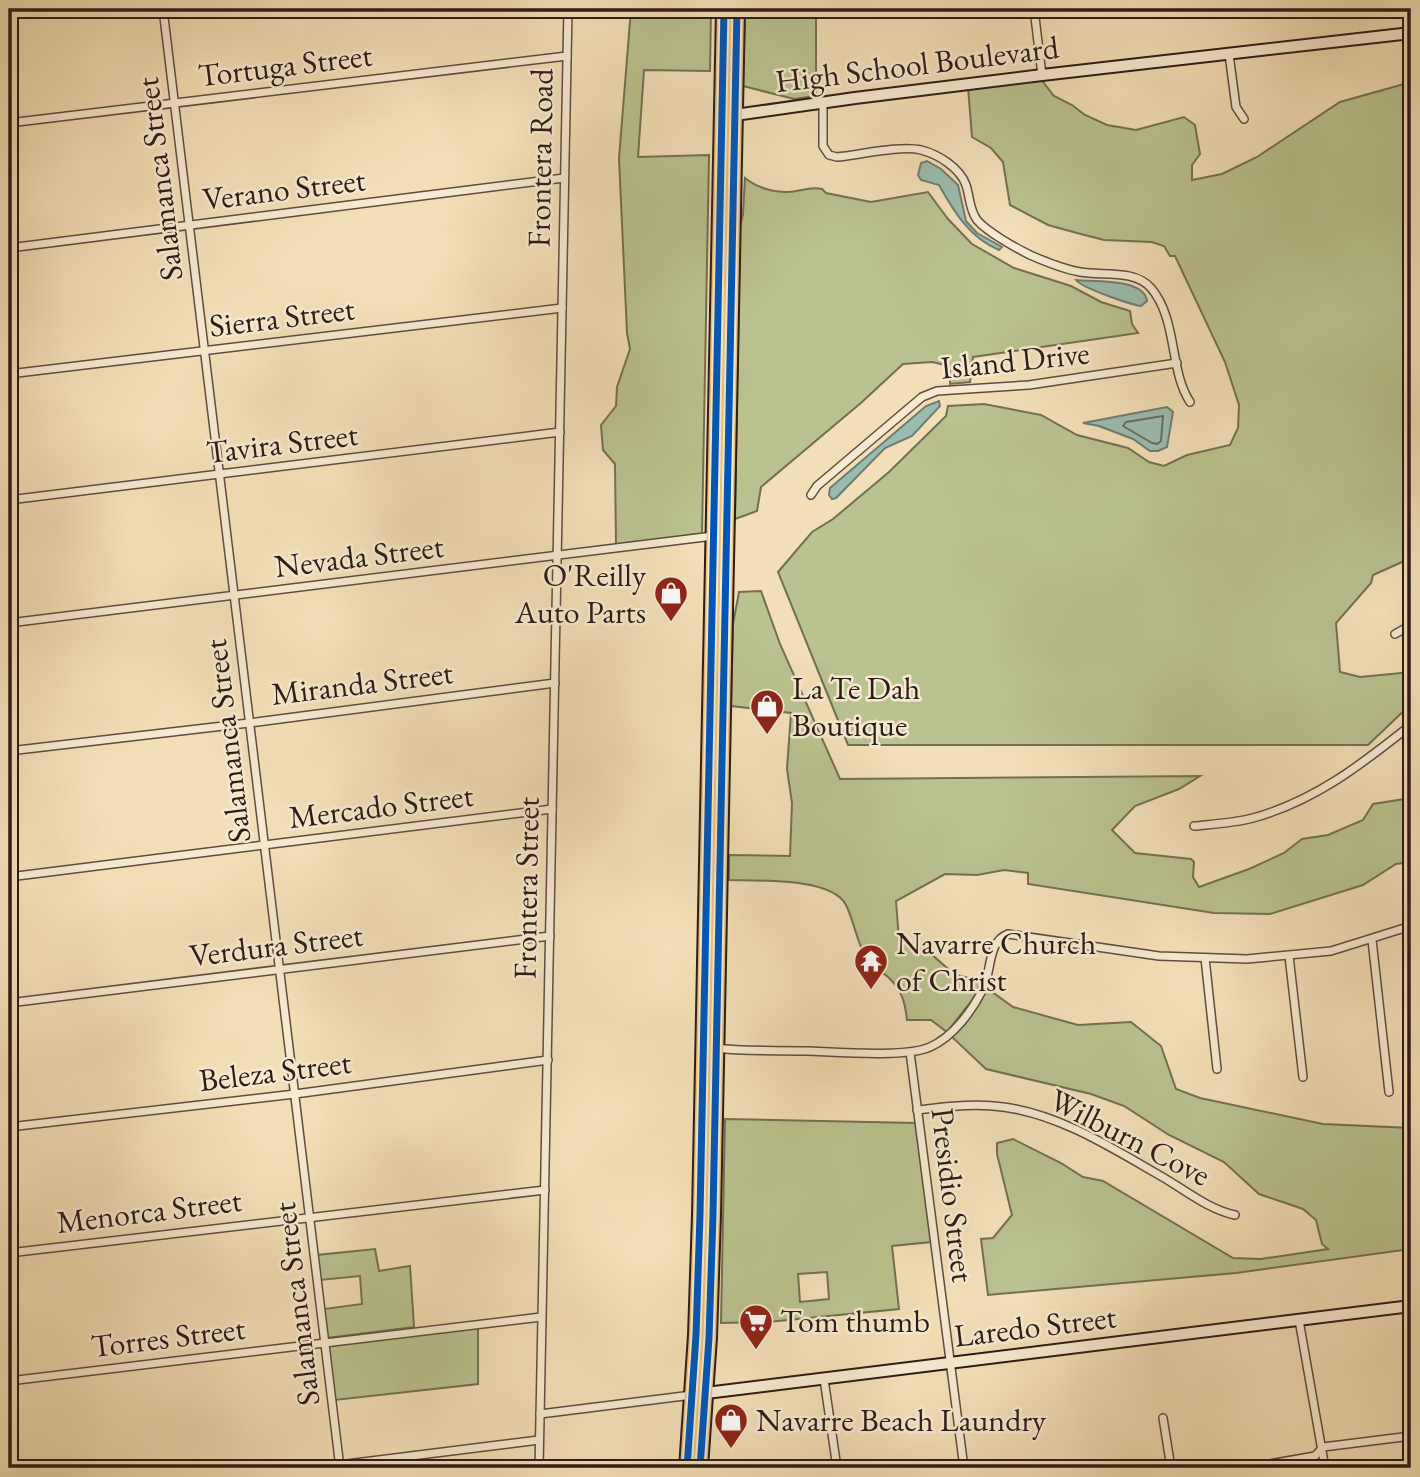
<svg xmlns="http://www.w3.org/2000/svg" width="1420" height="1477" font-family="'EB Garamond',serif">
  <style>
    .green { fill: #bac28f; stroke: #746f52; stroke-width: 2; fill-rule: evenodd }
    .water { fill: #9bbcb0; stroke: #6f7c72; stroke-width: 2 }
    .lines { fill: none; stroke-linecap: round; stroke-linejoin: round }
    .shore { stroke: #646c62; stroke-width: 2 }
    .street-casing { stroke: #5e4d3e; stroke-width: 10 }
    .secondary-casing { stroke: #2d1c15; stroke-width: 14 }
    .highway-casing { stroke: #2d1c15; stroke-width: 18 }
    .street { stroke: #f7ead0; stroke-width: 7 }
    .secondary { stroke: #f7ead0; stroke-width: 10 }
    .highway { stroke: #eac07c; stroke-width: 14 }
    .cycleway-casing { stroke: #f7ead0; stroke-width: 11 }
    .cycleway { stroke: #0057b8; stroke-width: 7 }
    .labels { text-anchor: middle; stroke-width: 5; stroke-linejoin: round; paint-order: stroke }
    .street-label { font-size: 32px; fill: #2d1c15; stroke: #f7ead0 }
    .poi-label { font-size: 32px; fill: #2d1c15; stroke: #f7ead0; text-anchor: start }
  </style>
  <rect width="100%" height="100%" fill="#f3dfb7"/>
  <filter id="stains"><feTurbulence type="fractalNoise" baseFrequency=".00286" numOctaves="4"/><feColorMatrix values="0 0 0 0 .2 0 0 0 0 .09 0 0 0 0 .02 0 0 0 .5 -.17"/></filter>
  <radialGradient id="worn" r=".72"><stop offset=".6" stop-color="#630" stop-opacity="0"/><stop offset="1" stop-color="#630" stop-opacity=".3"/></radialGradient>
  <g class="green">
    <polygon points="631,9 711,9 710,71 644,70 638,157 709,155 702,534 616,545 615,464 603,450 601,425 616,406 617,387 630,349 627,333 619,158"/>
    <polygon points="745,9 816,9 816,96 794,99 743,86"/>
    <polygon points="1040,78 1054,96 1072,105 1085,115 1107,125 1136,130 1184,117 1195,125 1200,154 1192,165 1192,180 1222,174 1257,157 1340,102 1411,82 1411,558 1373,575 1371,583 1336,623 1340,672 1360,677 1411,672 1411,704 1368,745 848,745 778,572 812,532 833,519 889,472 946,416 948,406 984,404 1041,415 1077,435 1128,448 1149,462 1164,466 1187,455 1230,445 1238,428 1239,405 1225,362 1175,256 1170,256 1164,246 1152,242 1104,240 1077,233 1048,225 1010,205 1003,162 991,148 972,137 968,87"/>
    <path d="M745,178C756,187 773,193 788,192C800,192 809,186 822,189L826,193L871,202L928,192L948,219L972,244L1014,268L1071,286L1101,302L1130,311L1132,324L1138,333L973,357L970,382L950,384V371L945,365L932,362L903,364L862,402L761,487L757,511L735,519L740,226L743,214Z"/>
    <path d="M761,591L780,644L840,779L1200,776L1179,789L1135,806L1112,830L1135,853L1191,859L1194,862L1193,877L1199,887L1249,869L1284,853L1302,839L1328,835L1363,820L1373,804L1411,798V862L1396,864L1363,885L1270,914L1214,913L1028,884V873L1004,870L977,875L945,874L896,901L899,940L922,946L954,974L983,982L973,999L947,1032L931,1020H907C905,1002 902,990 888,977C882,972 875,970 871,964C857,947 855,923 846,905C832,877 757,881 729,880V855L790,856L792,803L787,769L791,713L731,706L733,624L739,592Z"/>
    <polygon points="989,983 993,984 991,991 1013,1007 1078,1025 1131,1022 1161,1046 1176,1089 1200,1098 1323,1124 1411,1128 1411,1249 1236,1273 988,1295 981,1239 993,1238 1012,1215 997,1154 997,1143 1013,1139 1061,1163 1083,1177 1103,1181 1233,1258 1261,1259 1328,1249 1322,1244 1316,1220 1303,1209 1259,1194 1224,1162 1169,1135 1124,1106 1091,1094 986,1069 952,1037 985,993"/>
    <path d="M725,1119L916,1123L931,1242L892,1246L899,1309L768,1322L721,1323ZM827,1272L829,1299L800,1302L798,1274Z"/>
    <polygon points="375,1249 379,1271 410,1266 414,1327 327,1338 324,1309 362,1304 360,1276 320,1280 317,1255"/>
    <polygon points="478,1328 478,1384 335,1400 328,1345"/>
  </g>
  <g class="water">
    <path d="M927,161L941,169L958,185L966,221L977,233L1002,247L999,250C970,238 954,212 939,185L921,180L918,175L921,163Z"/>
    <path d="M1076,280C1095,282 1144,278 1147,301L1141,306C1129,304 1082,288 1076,280Z"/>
    <polygon points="939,401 940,406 912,436 885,448 836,498 832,499 829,495 830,488 926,406"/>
    <polygon points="1167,407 1173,412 1167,447 1158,451 1150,451 1133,439 1099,426 1083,423"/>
  </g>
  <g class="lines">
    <polygon class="shore" points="1163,416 1161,441 1157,444 1152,443 1123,426 1126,422"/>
    <g class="street-casing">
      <g id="street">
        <polyline points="163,9 340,1468"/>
        <polyline points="1034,9 1042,75"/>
        <polyline points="1229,54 1236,107 1244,119"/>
        <path d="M823,102V146L829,155L837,157C859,155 901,145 921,150C938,154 960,168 966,185C970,197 969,209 977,220C987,232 1016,248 1030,255C1046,262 1063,269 1080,272C1102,276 1135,269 1151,288C1178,320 1169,370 1190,402"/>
        <polyline points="9,123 567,56"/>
        <polyline points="9,248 564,178"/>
        <polyline points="9,374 562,308"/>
        <polyline points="811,495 817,486 922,397 937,391 1029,385 1177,363"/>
        <polyline points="9,500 560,432"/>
        <polyline points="9,623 713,536"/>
        <polyline points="1395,634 1411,625"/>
        <polyline points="9,751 249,723 555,683"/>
        <path d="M1194,826C1214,824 1234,823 1253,818C1315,801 1362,764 1411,725"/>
        <polyline points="9,877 552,809"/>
        <polyline points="1372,940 1389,1092"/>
        <polyline points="1289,956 1303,1077"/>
        <polyline points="1205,958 1217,1069"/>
        <polyline points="9,1003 550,936"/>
        <path d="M716,1048C746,1052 777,1050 807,1051C836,1052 906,1058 930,1047C953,1037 972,1011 983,989C992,971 987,942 1008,934L1159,956L1247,959L1331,951L1411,926"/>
        <polyline points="910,1052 964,1468"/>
        <path d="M917,1110C946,1107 974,1103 1003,1107C1059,1114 1112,1148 1159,1175C1184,1189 1207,1209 1235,1215"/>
        <polyline points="9,1127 295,1094 548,1060"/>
        <polyline points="9,1253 545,1190"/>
        <polyline points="1299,1320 1325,1468"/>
        <polyline points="824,1379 837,1468"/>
        <polyline points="9,1381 541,1317"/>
        <polyline points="540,1414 692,1395"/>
        <polyline points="1163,1418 1171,1468"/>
        <polyline points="315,1468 539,1440"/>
        <polyline points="539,1468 568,9"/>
        <polyline points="1247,1468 1315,1456 1323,1447 1411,1436"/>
      </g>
    </g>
    <g class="secondary-casing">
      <g id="secondary">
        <polyline points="728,116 855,98 1042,75 1411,33"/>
        <polyline points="698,1394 1411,1306"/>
      </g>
    </g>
    <g class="highway-casing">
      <g id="highway">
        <polyline points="687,1468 696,1335 700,1215 724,9"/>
        <polyline points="700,1468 709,1338 713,1215 737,9"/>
      </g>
    </g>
    <use href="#street" class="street"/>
    <use href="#secondary" class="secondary"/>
    <use href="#highway" class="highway"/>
    <g class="cycleway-casing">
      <g id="cycleway">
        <polyline points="687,1468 696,1335 700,1215 724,9"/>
        <polyline points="700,1468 709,1338 713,1215 737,9"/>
      </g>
    </g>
    <use href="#cycleway" class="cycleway"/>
  </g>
  <defs>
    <g id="shop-pin" transform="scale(1.75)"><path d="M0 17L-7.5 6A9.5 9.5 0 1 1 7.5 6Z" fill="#8f2418" stroke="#f7ead0"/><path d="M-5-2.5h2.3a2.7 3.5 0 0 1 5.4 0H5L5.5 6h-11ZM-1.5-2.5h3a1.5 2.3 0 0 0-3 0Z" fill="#fff"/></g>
    <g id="temple-pin" transform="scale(1.75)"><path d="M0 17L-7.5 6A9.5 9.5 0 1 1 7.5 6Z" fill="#8f2418" stroke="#f7ead0"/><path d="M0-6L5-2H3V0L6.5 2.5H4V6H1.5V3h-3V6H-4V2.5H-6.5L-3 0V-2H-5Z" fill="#fff"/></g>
    <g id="supermarket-pin" transform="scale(1.75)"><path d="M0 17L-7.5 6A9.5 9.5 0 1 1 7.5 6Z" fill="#8f2418" stroke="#f7ead0"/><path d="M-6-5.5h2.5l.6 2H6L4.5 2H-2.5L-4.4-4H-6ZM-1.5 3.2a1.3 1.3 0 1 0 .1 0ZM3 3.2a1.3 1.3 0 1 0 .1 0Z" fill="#fff"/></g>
  </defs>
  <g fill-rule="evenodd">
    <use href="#shop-pin" x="671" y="593"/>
    <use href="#shop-pin" x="767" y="706"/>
    <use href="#temple-pin" x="871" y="961"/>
    <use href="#supermarket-pin" x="756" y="1321"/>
    <use href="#shop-pin" x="731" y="1420"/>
  </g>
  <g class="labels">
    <g class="street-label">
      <text transform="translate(917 64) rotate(-7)" y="11">High School Boulevard</text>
      <text transform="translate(285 65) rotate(-7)" y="11">Tortuga Street</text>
      <text transform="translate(540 158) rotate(-89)" y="11">Frontera Road</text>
      <text transform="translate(159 179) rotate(-97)" y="11">Salamanca Street</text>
      <text transform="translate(284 189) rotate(-7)" y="11">Verano Street</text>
      <text transform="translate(282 317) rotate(-7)" y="11">Sierra Street</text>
      <text transform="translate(1015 360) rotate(-6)" y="11">Island Drive</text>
      <text transform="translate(282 443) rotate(-7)" y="11">Tavira Street</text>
      <text transform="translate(359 556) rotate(-7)" y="11">Nevada Street</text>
      <text transform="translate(362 683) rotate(-7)" y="11">Miranda Street</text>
      <text transform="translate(227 741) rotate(-97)" y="11">Salamanca Street</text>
      <text transform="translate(381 806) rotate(-7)" y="11">Mercado Street</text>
      <text transform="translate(526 888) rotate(-89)" y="11">Frontera Street</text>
      <text transform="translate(276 945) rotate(-7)" y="11">Verdura Street</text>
      <text transform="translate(275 1071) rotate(-7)" y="11">Beleza Street</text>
      <text transform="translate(1130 1137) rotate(27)" y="11">Wilburn Cove</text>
      <text transform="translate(953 1195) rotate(83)" y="11">Presidio Street</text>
      <text transform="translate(149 1211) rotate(-7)" y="11">Menorca Street</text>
      <text transform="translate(296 1304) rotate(-97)" y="11">Salamanca Street</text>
      <text transform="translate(1035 1326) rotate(-7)" y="11">Laredo Street</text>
      <text transform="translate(168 1337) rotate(-7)" y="11">Torres Street</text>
    </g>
    <g class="poi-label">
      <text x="646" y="586" text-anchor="end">O'Reilly<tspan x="646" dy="37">Auto Parts</tspan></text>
      <text x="792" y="699">La Te Dah<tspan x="792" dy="37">Boutique</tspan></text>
      <text x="896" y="954">Navarre Church<tspan x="896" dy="37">of Christ</tspan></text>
      <text x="780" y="1332">Tom thumb</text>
      <text x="756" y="1431">Navarre Beach Laundry</text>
    </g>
  </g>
  <rect width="1420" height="1477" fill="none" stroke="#f3dfb7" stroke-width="35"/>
  <rect x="10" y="10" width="1399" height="1456" fill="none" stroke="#2d1c15" stroke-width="3.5"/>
  <rect x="18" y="18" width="1385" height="1442" fill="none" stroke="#2d1c15" stroke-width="2"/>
  <rect width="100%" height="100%" filter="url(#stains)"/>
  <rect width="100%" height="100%" fill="url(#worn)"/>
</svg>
